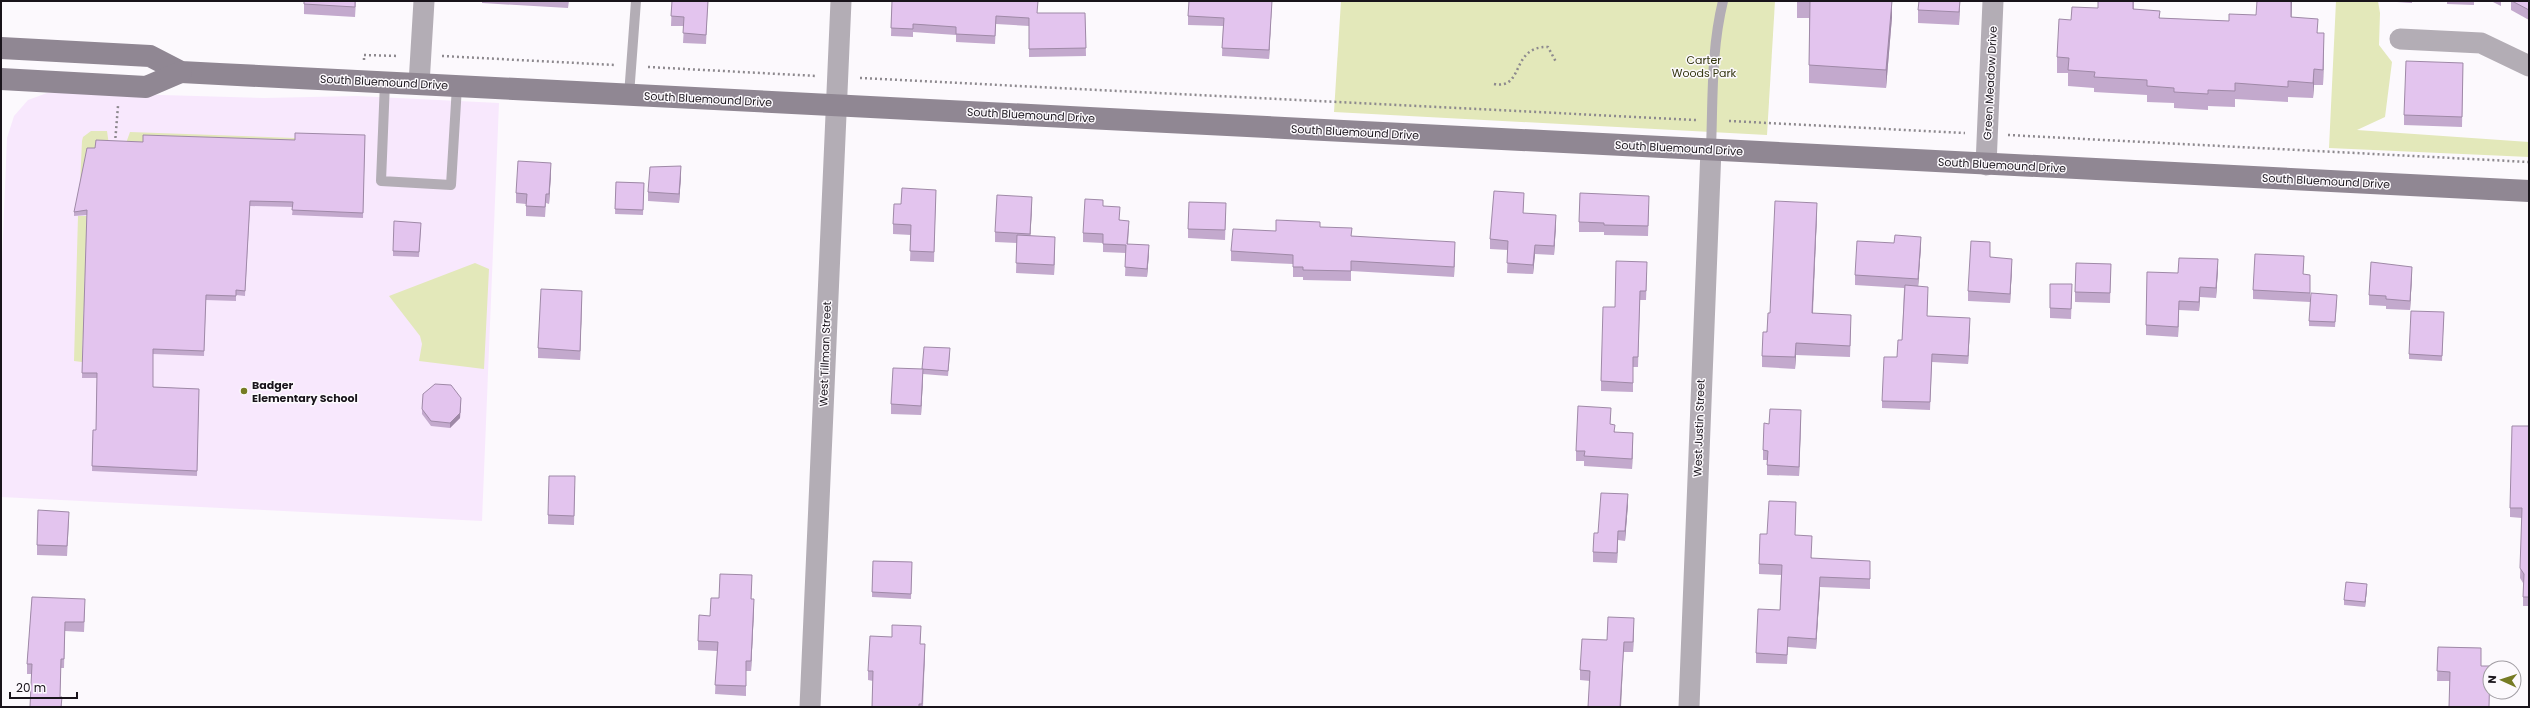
<svg xmlns="http://www.w3.org/2000/svg" width="2530" height="708" font-family="Poppins,sans-serif">
  <style>
    .built { fill: #f8e8fd }
    .green { fill: #e3e8ba }
    .lines { fill: none; stroke-linecap: round; stroke-linejoin: round }
    .path { stroke: #8d898e; stroke-width: 2.5; stroke-dasharray: 2 3; stroke-linecap: butt }
    .lane { stroke: #b3adb5; stroke-width: 10 }
    .street { stroke: #b3adb5; stroke-width: 21 }
    .secondary { stroke: #908793; stroke-width: 22 }
    .wall { fill: #c3a9cd }
    .shaded-wall { fill: #9f89a7 }
    .building { fill: #e3c4ee; stroke: #9f89a7 }
    .poi-dot { fill: #767b24; stroke: #fcf9fd; stroke-width: 1.5 }
    .labels { text-anchor: middle; stroke-width: 3; stroke-linejoin: round; paint-order: stroke }
    .park-label { font-size: 11px; fill: #33350f; stroke: #fcf9fd }
    .street-label { font-size: 11px; fill: #19141b; stroke: #fcf9fd }
    .poi-label { font-size: 11px; font-weight: bold; fill: #19141b; stroke: #fcf9fd; text-anchor: start }
  </style>
  <rect width="100%" height="100%" fill="#fcf9fd"/>
  <polygon class="built" points="59,92 264,98 357,96 499,103 482,521 1,497 1,285 7,138 14,116 28,100 47,93"/>
  <g class="green">
    <polygon points="1341,1 1775,1 1767,135 1334,112"/>
    <polygon points="2336,1 2378,1 2380,13 2379,45 2392,62 2385,117 2357,130 2529,142 2529,157 2329,148"/>
    <polygon points="91,131 107,131 109,145 95,153 80,186 82,141 83,137"/>
    <polygon points="130,132 295,138 295,145 125,146"/>
    <polygon points="78,216 87,216 82,362 74,361"/>
    <polygon points="475,263 489,269 484,369 419,361 422,344 420,336 389,296"/>
  </g>
  <g class="lines">
    <g class="path">
      <polyline points="442,56 615,65"/>
      <polyline points="364,60 364,55 399,56"/>
      <polyline points="648,67 817,76"/>
      <polyline points="860,78 1696,120"/>
      <path d="M1494,84C1525,90 1510,46 1548,47L1556,62"/>
      <polyline points="1729,121 1965,133"/>
      <polyline points="2008,135 2529,162"/>
      <polyline points="115,143 118,106"/>
    </g>
    <g class="lane">
      <polyline points="385,82 381,181 451,185 457,86"/>
      <polyline points="629,95 636,1"/>
      <path d="M1711,149C1713,99 1711,50 1723,1"/>
    </g>
    <g class="street">
      <polyline points="2400,39 2481,43 2529,66"/>
      <polyline points="419,84 424,1"/>
      <polyline points="1986,165 1993,1"/>
      <polyline points="810,707 841,1"/>
      <polyline points="1689,707 1711,149"/>
    </g>
    <g class="secondary">
      <polyline points="1,48 150,56 181,72 219,74 2529,191"/>
      <polyline points="1,79 146,87 181,72"/>
    </g>
  </g>
  <g class="wall">
    <polygon points="304,1 356,1 355,17 304,14"/>
    <polygon points="482,1 569,1 568,8 482,3"/>
    <polygon points="672,1 708,1 706,44 683,43 684,26 671,26"/>
    <polygon points="892,1 1037,13 1085,13 1086,56 1029,57 1029,26 996,24 995,44 956,42 956,35 913,32 913,37 891,36"/>
    <polygon points="1272,1 1269,59 1222,56 1223,26 1188,25 1188,16"/>
    <polygon points="1797,1 1892,1 1892,17 1886,88 1809,83 1809,18 1797,18"/>
    <polygon points="1960,1 1959,25 1918,23 1918,10"/>
    <polygon points="2134,1 2134,9 2160,18 2229,21 2256,15 2292,1 2291,18 2318,33 2324,49 2323,85 2314,85 2313,98 2288,97 2288,102 2235,99 2235,107 2208,106 2208,110 2174,108 2174,103 2147,102 2147,95 2094,92 2094,88 2068,86 2068,73 2057,73 2057,57 2071,20 2098,8"/>
    <polygon points="2382,1 2412,1 2412,3"/>
    <polygon points="2447,1 2474,1 2474,5 2447,4"/>
    <polygon points="2491,1 2501,1 2501,6"/>
    <polygon points="2511,1 2529,1 2529,20 2511,10"/>
    <polygon points="2463,63 2462,127 2404,125 2404,115"/>
    <polygon points="365,135 363,218 292,215 293,207 250,206 245,296 236,295 236,301 206,300 204,356 153,354 153,387 199,389 197,476 92,471 93,430 96,430 97,378 82,378 87,215 74,216 74,212 95,148 143,142 295,140"/>
    <polygon points="551,173 549,204 546,203 545,217 526,216 526,204 516,203 516,193"/>
    <polygon points="681,176 679,203 648,201 648,192"/>
    <polygon points="616,182 644,183 643,215 615,214"/>
    <polygon points="936,190 934,262 910,261 911,235 893,234 893,224 901,204"/>
    <polygon points="1524,203 1523,213 1556,225 1554,255 1535,254 1533,274 1507,273 1508,250 1490,249 1490,239"/>
    <polygon points="1649,205 1648,236 1604,235 1604,232 1579,232 1579,222"/>
    <polygon points="1103,206 1120,220 1129,229 1128,244 1149,253 1147,277 1125,276 1126,253 1103,252 1103,243 1083,242 1083,233"/>
    <polygon points="1032,207 1030,236 1055,247 1054,275 1016,273 1017,243 995,242 995,232"/>
    <polygon points="1226,213 1225,240 1188,238 1188,229"/>
    <polygon points="1817,214 1813,313 1851,327 1850,357 1796,355 1795,369 1762,367 1762,356 1770,313"/>
    <polygon points="1320,227 1352,236 1455,251 1454,277 1351,271 1351,281 1303,280 1303,277 1293,277 1293,264 1231,261 1231,251 1276,231"/>
    <polygon points="421,228 419,257 393,256 393,251"/>
    <polygon points="1921,246 1918,286 1928,295 1927,316 1970,326 1968,364 1932,362 1930,410 1882,408 1882,401 1897,357 1902,340 1904,288 1855,285 1855,275"/>
    <polygon points="1990,257 2012,268 2010,303 1968,301 1968,291"/>
    <polygon points="2111,264 2110,303 2075,302 2075,292"/>
    <polygon points="2304,266 2303,274 2310,284 2310,302 2253,299 2253,290"/>
    <polygon points="2218,269 2216,298 2200,297 2199,311 2179,310 2178,337 2146,335 2146,325 2178,273"/>
    <polygon points="1647,272 1646,300 1640,300 1638,367 1633,367 1633,392 1601,391 1601,381 1615,307"/>
    <polygon points="2412,276 2410,310 2386,309 2386,306 2369,305 2369,295"/>
    <polygon points="2050,284 2072,294 2071,319 2050,318"/>
    <polygon points="2337,300 2335,327 2309,326 2309,321"/>
    <polygon points="582,301 580,360 538,358 538,348"/>
    <polygon points="2444,312 2442,361 2409,359 2409,354"/>
    <polygon points="950,353 948,376 923,374 921,415 891,414 891,404 922,369"/>
    <polygon points="461,403 460,418 450,428 431,426 422,414 422,409"/>
    <polygon points="1611,417 1610,424 1615,432 1633,442 1632,469 1584,466 1584,461 1576,461 1576,451"/>
    <polygon points="1801,420 1799,476 1767,475 1767,460 1763,460 1763,450 1769,424"/>
    <polygon points="2529,426 2529,606 2523,606 2523,583 2520,578 2522,518 2510,517 2510,508"/>
    <polygon points="575,486 574,525 548,524 548,515"/>
    <polygon points="1628,504 1625,541 1618,540 1617,563 1593,562 1593,552 1598,533"/>
    <polygon points="69,521 67,556 37,555 37,545"/>
    <polygon points="1795,535 1812,558 1870,571 1870,589 1820,587 1816,649 1788,647 1787,664 1756,663 1756,653 1780,610 1781,575 1759,574 1759,564"/>
    <polygon points="873,561 912,562 911,599 872,597"/>
    <polygon points="752,585 751,599 754,609 751,671 746,671 746,696 715,694 717,651 698,650 698,641 719,598"/>
    <polygon points="2367,589 2365,607 2344,605 2344,600"/>
    <polygon points="32,597 85,609 84,632 65,631 64,668 61,668 60,697 62,707 31,674 27,674 27,664"/>
    <polygon points="1634,628 1633,652 1624,652 1590,681 1580,680 1580,670 1607,640"/>
    <polygon points="921,636 920,644 925,654 923,707 872,707 873,681 868,680 868,671 892,637"/>
    <polygon points="2438,647 2481,648 2450,681 2437,681"/>
  </g>
  <g class="shaded-wall">
    <polygon points="1272,1 1269,59 1269,50"/>
    <polygon points="1892,1 1892,17 1886,88 1886,70"/>
    <polygon points="1960,1 1959,25 1959,12"/>
    <polygon points="2291,1 2292,1 2291,33"/>
    <polygon points="2324,33 2324,49 2323,85 2323,70"/>
    <polygon points="2314,69 2314,85 2313,98 2313,83"/>
    <polygon points="551,163 551,173 549,204 549,194"/>
    <polygon points="681,166 681,176 679,203 679,194"/>
    <polygon points="1032,197 1032,207 1030,244 1030,234"/>
    <polygon points="1817,203 1817,214 1812,325 1812,313"/>
    <polygon points="1556,215 1556,225 1554,255 1554,246"/>
    <polygon points="1055,237 1055,247 1054,275 1054,265"/>
    <polygon points="1921,237 1921,246 1918,289 1918,279"/>
    <polygon points="1455,242 1455,251 1454,277 1454,267"/>
    <polygon points="1149,245 1149,253 1147,277 1147,269"/>
    <polygon points="1535,245 1535,254 1533,274 1533,265"/>
    <polygon points="2012,259 2012,268 2010,303 2010,294"/>
    <polygon points="2218,259 2218,269 2216,298 2216,288"/>
    <polygon points="2412,267 2412,276 2410,310 2410,301"/>
    <polygon points="2200,287 2200,297 2199,311 2199,302"/>
    <polygon points="582,291 582,301 580,360 580,351"/>
    <polygon points="2179,301 2179,310 2178,337 2178,327"/>
    <polygon points="1970,318 1970,326 1968,364 1968,356"/>
    <polygon points="1796,343 1796,355 1795,369 1795,357"/>
    <polygon points="923,369 923,379 921,415 921,406"/>
    <polygon points="461,398 460,418 450,428 450,423"/>
    <polygon points="1801,410 1801,420 1799,476 1799,467"/>
    <polygon points="1633,433 1633,442 1632,469 1632,459"/>
    <polygon points="1628,494 1628,504 1625,541 1625,531"/>
    <polygon points="1618,531 1618,540 1617,563 1617,553"/>
    <polygon points="1820,577 1820,587 1816,649 1816,639"/>
    <polygon points="2367,584 2367,589 2365,607 2365,602"/>
    <polygon points="754,599 754,609 751,671 751,661"/>
    <polygon points="1634,618 1634,628 1633,652 1633,642"/>
    <polygon points="1624,642 1621,707 1620,707"/>
    <polygon points="925,644 925,654 922,707"/>
  </g>
  <g class="building">
    <polygon points="304,1 355,1 355,7 304,4"/>
    <polygon points="672,1 708,1 706,35 683,33 684,17 671,16"/>
    <polygon points="892,1 1038,1 1037,13 1085,13 1086,48 1029,49 1029,18 996,16 995,36 956,34 956,27 913,24 913,29 891,28"/>
    <polygon points="1189,1 1272,1 1269,50 1222,48 1224,18 1188,16"/>
    <polygon points="1810,1 1892,1 1886,70 1809,65"/>
    <polygon points="1919,1 1960,1 1959,12 1918,10"/>
    <polygon points="2098,1 2133,1 2133,9 2160,11 2159,18 2229,21 2229,14 2256,15 2257,1 2291,1 2291,17 2318,19 2317,33 2324,33 2323,70 2314,69 2313,83 2288,81 2288,87 2235,83 2235,91 2208,90 2208,94 2174,92 2174,88 2147,86 2147,80 2094,77 2095,72 2068,70 2069,58 2057,57 2059,19 2071,20 2072,7 2098,8"/>
    <polygon points="2512,1 2529,1 2529,10"/>
    <polygon points="2406,61 2463,63 2462,117 2404,115"/>
    <polygon points="295,133 365,135 363,213 292,210 293,202 250,201 245,291 236,290 236,296 206,295 204,351 153,349 153,387 199,389 197,471 92,466 93,430 96,430 97,373 82,373 87,210 74,212 87,148 95,148 96,140 143,142 143,135 295,140"/>
    <polygon points="518,161 551,163 549,194 546,194 545,207 526,206 527,194 516,193"/>
    <polygon points="681,166 679,194 648,192 650,167"/>
    <polygon points="616,182 644,183 643,210 615,209"/>
    <polygon points="902,188 936,190 934,252 910,251 911,225 893,224 894,204 901,204"/>
    <polygon points="1494,191 1524,193 1523,213 1556,215 1554,246 1535,245 1533,265 1507,263 1508,241 1490,239"/>
    <polygon points="1580,193 1649,196 1648,226 1604,225 1604,223 1579,222"/>
    <polygon points="997,195 1032,197 1030,234 995,232"/>
    <polygon points="1085,199 1103,200 1103,206 1120,207 1119,220 1129,221 1127,244 1149,245 1147,269 1125,267 1126,245 1103,244 1103,234 1083,233"/>
    <polygon points="1775,201 1817,203 1812,313 1851,315 1850,346 1796,343 1795,357 1762,356 1763,332 1767,332 1768,313 1770,313"/>
    <polygon points="1189,202 1226,203 1225,230 1188,229"/>
    <polygon points="1276,220 1320,222 1320,227 1352,228 1351,236 1455,242 1454,267 1351,261 1351,271 1303,270 1303,267 1293,267 1293,255 1231,251 1233,229 1276,231"/>
    <polygon points="394,221 421,223 419,252 393,251"/>
    <polygon points="1017,235 1055,237 1054,265 1016,263"/>
    <polygon points="1895,235 1921,237 1918,279 1855,275 1857,241 1894,243"/>
    <polygon points="1971,241 1990,242 1990,257 2012,259 2010,294 1968,291"/>
    <polygon points="2255,254 2304,256 2303,274 2310,275 2310,293 2253,290"/>
    <polygon points="2179,258 2218,259 2216,288 2200,287 2199,302 2179,301 2178,327 2146,325 2147,272 2178,273"/>
    <polygon points="1616,261 1647,262 1646,291 1640,291 1638,357 1633,357 1633,383 1601,381 1603,307 1615,307"/>
    <polygon points="2371,262 2412,267 2410,301 2386,299 2386,296 2369,295"/>
    <polygon points="2076,263 2111,264 2110,293 2075,292"/>
    <polygon points="2050,284 2072,284 2071,309 2050,308"/>
    <polygon points="1905,285 1928,287 1927,316 1970,318 1968,356 1932,354 1930,402 1882,401 1884,357 1897,357 1898,340 1902,340"/>
    <polygon points="541,289 582,291 580,351 538,348"/>
    <polygon points="2311,293 2337,295 2335,322 2309,321"/>
    <polygon points="2411,311 2444,312 2442,356 2409,354"/>
    <polygon points="924,347 950,348 948,371 922,369"/>
    <polygon points="893,368 923,369 921,406 891,404"/>
    <polygon points="435,384 451,385 461,398 460,413 450,423 431,421 422,409 423,394"/>
    <polygon points="1578,406 1611,408 1610,424 1615,425 1614,432 1633,433 1632,459 1584,456 1585,451 1576,451"/>
    <polygon points="1770,409 1801,410 1799,467 1767,465 1768,451 1763,450 1764,423 1769,424"/>
    <polygon points="2512,426 2529,426 2529,597 2523,597 2524,574 2520,568 2522,508 2510,508"/>
    <polygon points="549,476 575,476 574,516 548,515"/>
    <polygon points="1601,493 1628,494 1625,531 1618,531 1617,553 1593,552 1594,533 1598,533"/>
    <polygon points="1769,501 1796,502 1795,535 1812,536 1811,558 1870,561 1870,579 1820,577 1816,639 1788,637 1787,655 1756,653 1758,609 1780,610 1782,565 1759,564 1760,534 1767,534"/>
    <polygon points="38,510 69,512 67,546 37,545"/>
    <polygon points="873,561 912,562 911,594 872,592"/>
    <polygon points="720,574 752,575 751,599 754,599 751,661 746,661 746,686 715,685 718,642 698,641 699,615 710,616 711,598 719,598"/>
    <polygon points="2346,582 2367,584 2365,602 2344,600"/>
    <polygon points="32,597 85,599 84,622 65,622 64,659 61,659 60,697 62,697 61,707 30,707 32,664 27,664"/>
    <polygon points="1608,617 1634,618 1633,642 1624,642 1620,707 1588,707 1590,671 1580,670 1582,639 1607,640"/>
    <polygon points="892,625 921,626 920,644 925,644 922,704 919,704 919,707 872,707 873,671 868,671 870,636 892,637"/>
    <polygon points="2438,647 2481,648 2481,666 2490,666 2489,707 2449,707 2450,672 2437,671"/>
  </g>
  <circle class="poi-dot" cx="244" cy="391" r="4"/>
  <g class="labels">
    <g class="park-label">
      <text x="1704" y="64">Carter<tspan x="1704" dy="13">Woods Park</tspan></text>
    </g>
    <g class="street-label">
      <text transform="translate(384 82) rotate(3)" y="4">South Bluemound Drive</text>
      <text transform="translate(1990 83) rotate(-87)" y="4">Green Meadow Drive</text>
      <text transform="translate(708 99) rotate(3)" y="4">South Bluemound Drive</text>
      <text transform="translate(1031 115) rotate(3)" y="4">South Bluemound Drive</text>
      <text transform="translate(1355 132) rotate(3)" y="4">South Bluemound Drive</text>
      <text transform="translate(1679 148) rotate(3)" y="4">South Bluemound Drive</text>
      <text transform="translate(2002 165) rotate(3)" y="4">South Bluemound Drive</text>
      <text transform="translate(2326 181) rotate(3)" y="4">South Bluemound Drive</text>
      <text transform="translate(825 354) rotate(-88)" y="4">West Tillman Street</text>
      <text transform="translate(1699 428) rotate(-88)" y="4">West Justin Street</text>
    </g>
    <g class="poi-label">
      <text x="252" y="389">Badger<tspan x="252" dy="13">Elementary School</tspan></text>
    </g>
  </g>
  <rect width="2530" height="708" fill="none" stroke="#19141b" stroke-width="4"/>
  <g transform="translate(2502 680) rotate(273)"><circle r="19" fill="#fcf9fd" stroke="#a19da3"/>
  <path d="M0-3L7 15L0 10L-7 15Z" fill="#767b24"/>
  <text y="-6" font-size="11" font-weight="bold" text-anchor="middle" fill="#19141b">N</text>
  </g>
  <path d="M10 692v6h67v-6" fill="none" stroke="#19141b" stroke-width="2"/>
  <text x="16" y="692" font-size="12" fill="#19141b" stroke="#fcf9fd" stroke-width="3" paint-order="stroke">20 m</text>
</svg>
